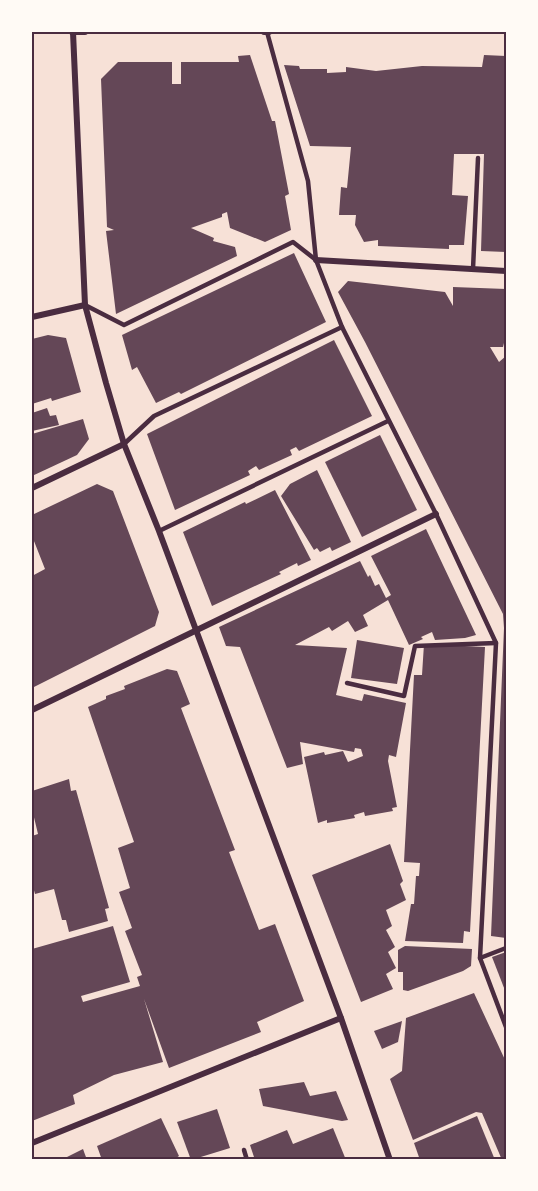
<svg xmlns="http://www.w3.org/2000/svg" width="538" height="1191" font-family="'Golos Text',sans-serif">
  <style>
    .building { fill: #644757 }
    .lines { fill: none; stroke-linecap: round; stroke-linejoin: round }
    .service { stroke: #4a2c40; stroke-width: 4.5 }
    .minor { stroke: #4a2c40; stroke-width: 6 }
    .neatline { fill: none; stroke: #4a2c40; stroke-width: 2 }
  </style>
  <rect width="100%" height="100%" fill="#f7e1d7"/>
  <g class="building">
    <polygon points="250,55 272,121 275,121 289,194 285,196 291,230 265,242 230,228 227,212 222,214 222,217 191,228 214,238 213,241 235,247 237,256 116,314 106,231 114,230 107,227 101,79 118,62 172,62 172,84 181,84 181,62 239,62 238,56"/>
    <polygon points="484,55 506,56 506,252 481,251 484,154 454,154 452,195 468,196 464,245 449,245 449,249 378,246 378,240 364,242 355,225 356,215 339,215 341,187 347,188 351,147 310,146 284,65 299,66 300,69 327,69 327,73 346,72 346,67 376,71 422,66 482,67"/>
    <polygon points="294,253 326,322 181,394 179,392 156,403 137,367 132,370 122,335"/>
    <polygon points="348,281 445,292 453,306 453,287 506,289 506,344 504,343 503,347 490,347 499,362 506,356 506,938 491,936 504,628 503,614 365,342 338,292"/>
    <polygon points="48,335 66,338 81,392 52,401 51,398 32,404 32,339"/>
    <polygon points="334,340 372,416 299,451 296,447 290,450 292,455 259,470 256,466 248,471 250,475 175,510 147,434"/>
    <polygon points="47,408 50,416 56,415 59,425 32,431 32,413"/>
    <polygon points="83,419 89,439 77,455 32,476 32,434"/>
    <polygon points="380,435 417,510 362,537 325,462"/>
    <polygon points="317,470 351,542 332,551 330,547 320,552 317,548 314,550 281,496 290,484"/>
    <polygon points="97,484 113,491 159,612 155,626 32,688 32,576 45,569 32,536 32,515"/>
    <polygon points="275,490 311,560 298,566 297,563 279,572 281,574 212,606 183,532 245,502 246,504"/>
    <polygon points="426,529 476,635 465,638 435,640 432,632 421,637 423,639 409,645 388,600 363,615 368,626 355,632 348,621 332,631 329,627 295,645 347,648 336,695 362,701 364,694 406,703 396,757 389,755 388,761 397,807 392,808 393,811 365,816 364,812 354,815 355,818 327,823 327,820 318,823 304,757 324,752 325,755 343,751 348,762 363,756 361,749 355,748 354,752 300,742 303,764 287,768 240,647 226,646 219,627 360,561 368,577 370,575 375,586 379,584 386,598 391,595 371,556"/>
    <polygon points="357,640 404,648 397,684 351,678"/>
    <polygon points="424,644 485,647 470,932 464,931 463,943 405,941 411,904 414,904 416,876 419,876 420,863 404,862 414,675 422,675"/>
    <polygon points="167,669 177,671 190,704 181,708 235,850 229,852 259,930 275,924 304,1001 257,1022 261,1032 169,1068 144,999 163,1062 114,1075 73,1095 75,1104 32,1121 32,949 113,926 130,982 81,996 83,1002 140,986 137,977 142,975 125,931 132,928 119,892 130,888 118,848 134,842 88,707 106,699 106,696 125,689 124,686"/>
    <polygon points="69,779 71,791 76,790 109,908 105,909 108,921 69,932 66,920 62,920 54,889 35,894 32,883 32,836 38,834 32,809 32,801 34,800 32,791"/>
    <polygon points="390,844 403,881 400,884 406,900 386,910 392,926 386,930 395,947 388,952 396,968 386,974 393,989 361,1002 312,875"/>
    <polygon points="405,946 472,949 471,966 463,971 408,991 403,990 403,972 398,972 398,950"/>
    <polygon points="506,952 506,993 492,957"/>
    <polygon points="474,993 506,1062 506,1160 502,1160 482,1113 476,1112 413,1140 390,1079 402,1071 406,1018"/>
    <polygon points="402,1021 398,1042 382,1049 374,1031"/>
    <polygon points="304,1082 310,1096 336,1091 348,1120 342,1121 263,1106 259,1089"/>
    <polygon points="217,1109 230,1148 191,1160 177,1122"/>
    <polygon points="477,1116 495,1160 420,1160 414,1143"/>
    <polygon points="161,1118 179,1156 173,1160 102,1160 97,1146"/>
    <polygon points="333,1128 346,1160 255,1160 250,1145 287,1130 293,1144"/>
    <polygon points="83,1149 87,1160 61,1160"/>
  </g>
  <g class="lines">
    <g class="service">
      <polyline points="267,32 308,181 316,260 342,327 436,514 496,643 480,958 506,1027"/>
      <polyline points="473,269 478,158"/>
      <polyline points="85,305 124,325 293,242 316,260"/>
      <polyline points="124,444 154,416 342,327"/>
      <polyline points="159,531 388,421"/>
      <polyline points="347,683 404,696 415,646 496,643"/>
      <polyline points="480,958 506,948"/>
      <polyline points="244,1150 247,1160"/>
    </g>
    <g class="minor">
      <polyline points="72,32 85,32"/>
      <polyline points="73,32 85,305 106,383 124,444 159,531 341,1018 390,1160"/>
      <polyline points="264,32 269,32"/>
      <polyline points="316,260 506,271"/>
      <polyline points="32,317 85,305"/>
      <polyline points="32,488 124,444"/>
      <polyline points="32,710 436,514"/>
      <polyline points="32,1143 341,1018"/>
    </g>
  </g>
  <rect width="538" height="1191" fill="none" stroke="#fffaf5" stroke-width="66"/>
  <rect x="33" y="33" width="472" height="1125" class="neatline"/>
</svg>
